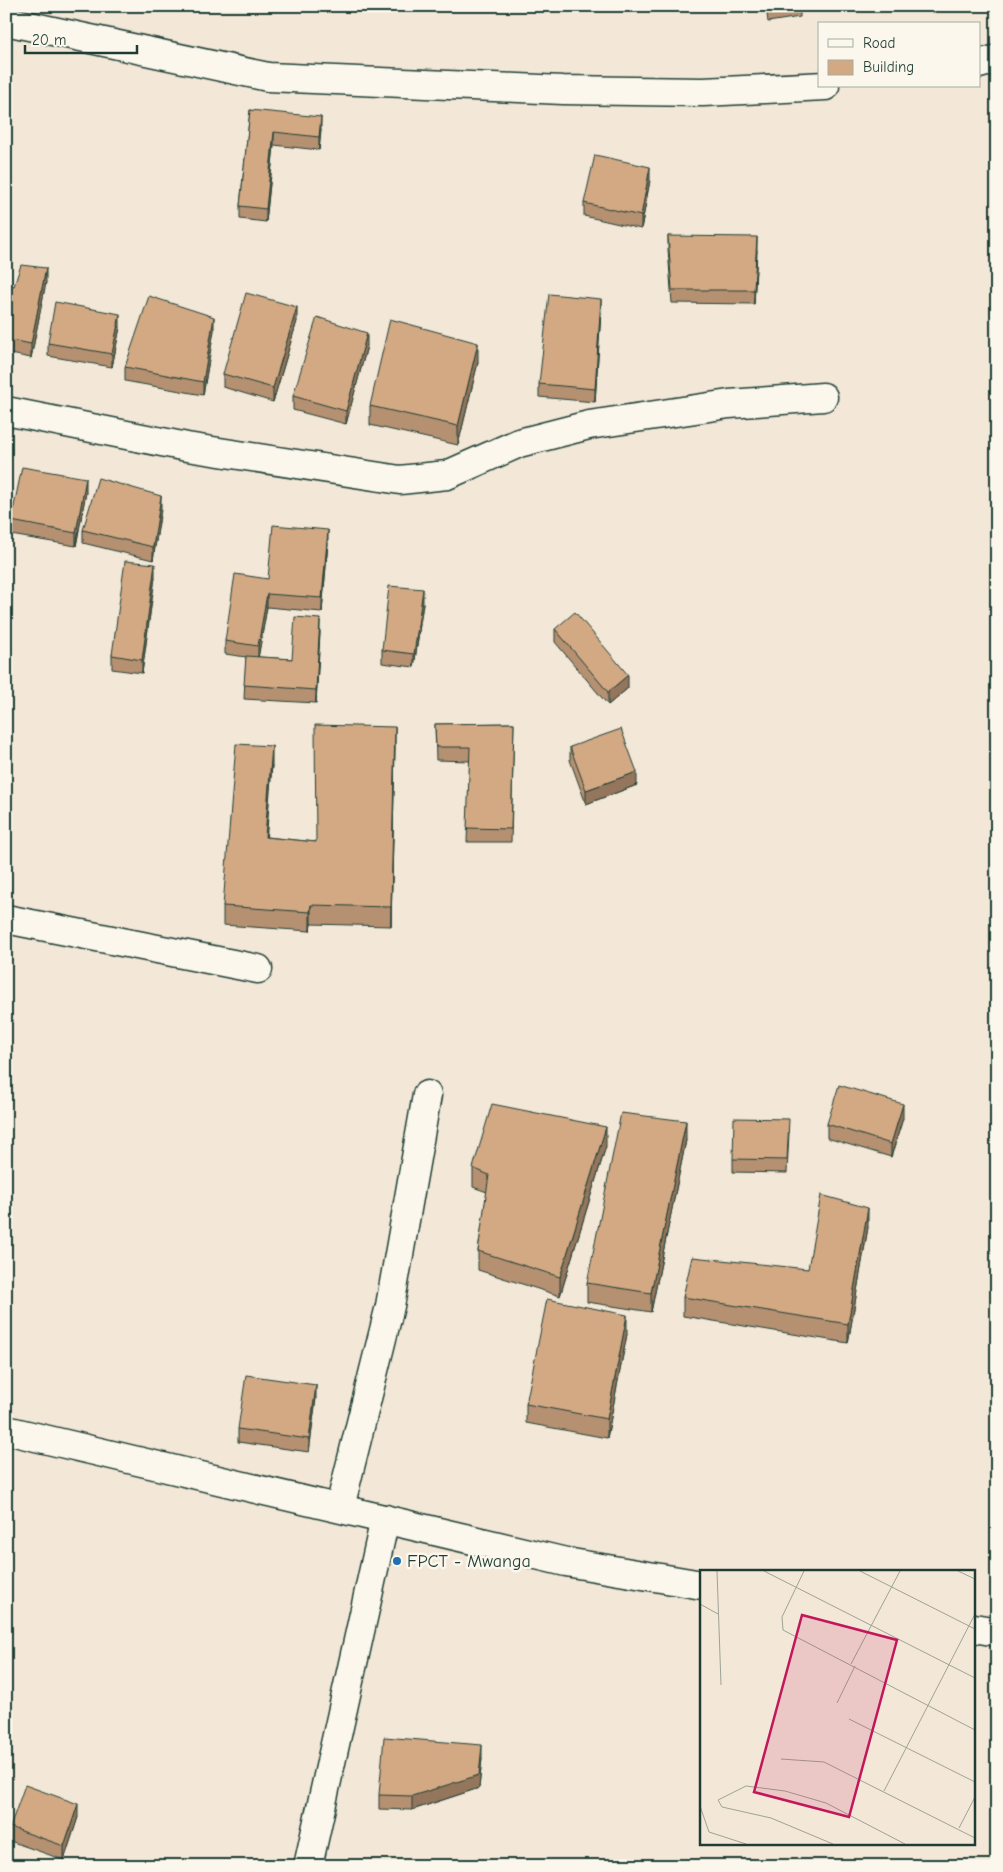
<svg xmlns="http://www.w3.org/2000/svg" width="1003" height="1872" font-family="'Comic Neue',sans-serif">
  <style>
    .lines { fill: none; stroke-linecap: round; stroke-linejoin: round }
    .street-casing { stroke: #1f3d34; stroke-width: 31 }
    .street { stroke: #fbf7ec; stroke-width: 28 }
    .wall { fill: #b59172; stroke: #1f3d34 }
    .shaded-wall { fill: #94765c; stroke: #1f3d34 }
    .building { fill: #d3a984; stroke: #1f3d34 }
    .poi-dot { fill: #1f6fb2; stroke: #fbf7ec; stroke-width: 2 }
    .labels { text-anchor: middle; stroke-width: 5; stroke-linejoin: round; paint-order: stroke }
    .poi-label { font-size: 18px; fill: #1f3d34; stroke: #fbf7ec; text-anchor: start }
    .inset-road { fill: none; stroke: #9ea396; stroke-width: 1 }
    .view { fill: #c2185b; fill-opacity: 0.15; stroke: #c2185b; stroke-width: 2.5 }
    .inset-edge { fill: none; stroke: #1f3d34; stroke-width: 2.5 }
  </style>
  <rect width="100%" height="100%" fill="#f3e7d7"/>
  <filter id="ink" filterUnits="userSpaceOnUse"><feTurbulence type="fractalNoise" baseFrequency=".02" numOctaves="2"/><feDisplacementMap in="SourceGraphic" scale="10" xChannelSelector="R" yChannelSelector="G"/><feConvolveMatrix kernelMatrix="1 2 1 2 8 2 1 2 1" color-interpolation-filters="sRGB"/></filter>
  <g filter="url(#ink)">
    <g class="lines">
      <g class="street-casing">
        <g id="street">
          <polyline points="6,21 268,77 563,90 703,92 825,86"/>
          <polyline points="979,64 997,59"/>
          <polyline points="6,411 187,447 400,480 447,475 519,443 589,425 729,404 823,397"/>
          <polyline points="6,919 258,969"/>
          <polyline points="6,1430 566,1562 702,1585"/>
          <polyline points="340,1507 390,1306 427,1095"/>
          <polyline points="974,1628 997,1632"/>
          <polyline points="308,1866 385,1519"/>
        </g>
      </g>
      <use href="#street" class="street"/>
    </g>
    <g class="wall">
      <polygon points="766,6 800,6 800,17 768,22"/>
      <polygon points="250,110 321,130 319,150 274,145 266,222 240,219 240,206"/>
      <polygon points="650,180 641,229 584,216 584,203"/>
      <polygon points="668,236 757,250 754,304 672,303 668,249"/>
      <polygon points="46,282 31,358 6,353 6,285 14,286"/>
      <polygon points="601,312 595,402 539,397 539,384"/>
      <polygon points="297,321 273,402 223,387 223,374"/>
      <polygon points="120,327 112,367 48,356 48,343"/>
      <polygon points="214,330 203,395 125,381 125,367"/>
      <polygon points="367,346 346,424 293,410 293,396"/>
      <polygon points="478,362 458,445 370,425 370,406"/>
      <polygon points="86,492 76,546 11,535 11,521"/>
      <polygon points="161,509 153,560 83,543 83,530"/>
      <polygon points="328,543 322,612 267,607 258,657 292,659 320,632 316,703 244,699 246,657 225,654 225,641 268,579"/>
      <polygon points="155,577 142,673 112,669 112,655"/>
      <polygon points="423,603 414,667 382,663 382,650"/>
      <polygon points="555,629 628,688 608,705 555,642"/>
      <polygon points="514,723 511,842 467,842 470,761 436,760 435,724"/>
      <polygon points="395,746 391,926 311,924 310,931 223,925 223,906 272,765 266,837 316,842"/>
      <polygon points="570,747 637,785 586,804 570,760"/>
      <polygon points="903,1118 891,1157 827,1138 827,1124"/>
      <polygon points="789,1133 787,1173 733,1172 733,1159"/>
      <polygon points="686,1140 651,1312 587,1302 587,1283"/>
      <polygon points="606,1146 560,1296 478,1270 478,1251 487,1192 473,1187 473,1168"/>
      <polygon points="868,1227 848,1343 683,1316 683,1297 808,1269"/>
      <polygon points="627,1334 607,1438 526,1423 526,1404"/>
      <polygon points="316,1398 309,1452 238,1442 238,1429"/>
      <polygon points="482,1758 479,1788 412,1810 379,1809 379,1795"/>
      <polygon points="78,1817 64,1860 10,1841 10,1827"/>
    </g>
    <g class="shaded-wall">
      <polygon points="321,117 321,130 319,150 319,137"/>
      <polygon points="274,132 274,145 266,222 266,209"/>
      <polygon points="650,167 650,180 641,229 641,216"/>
      <polygon points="757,237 757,250 754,304 754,290"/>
      <polygon points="46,268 46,282 31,358 31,344"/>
      <polygon points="601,299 601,312 595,402 595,389"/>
      <polygon points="297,307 297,321 273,402 273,388"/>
      <polygon points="120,314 120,327 112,367 112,354"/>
      <polygon points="214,317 214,330 203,395 203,382"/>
      <polygon points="367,333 367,346 346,424 346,411"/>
      <polygon points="478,343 478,362 458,445 458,426"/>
      <polygon points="86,478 86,492 76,546 76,533"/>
      <polygon points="161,496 161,509 153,560 153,547"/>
      <polygon points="328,530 328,543 322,612 322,598"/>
      <polygon points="155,564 155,577 142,673 142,660"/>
      <polygon points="423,589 423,603 414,667 414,654"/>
      <polygon points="267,594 267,607 258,659 258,646"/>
      <polygon points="320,619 320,632 316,703 316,690"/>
      <polygon points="628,675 628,688 608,705 608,692"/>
      <polygon points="395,727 395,746 391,926 391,907"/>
      <polygon points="272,746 272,765 265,856 265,837"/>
      <polygon points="637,772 637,785 586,804 586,790"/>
      <polygon points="311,905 311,924 310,931 310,912"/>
      <polygon points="903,1104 903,1118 891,1157 891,1144"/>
      <polygon points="686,1121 686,1140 651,1312 651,1293"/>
      <polygon points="606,1127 606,1146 560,1296 560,1277"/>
      <polygon points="868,1208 868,1227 848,1343 848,1324"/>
      <polygon points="627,1315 627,1334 607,1438 607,1419"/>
      <polygon points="316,1385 316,1398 309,1452 309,1439"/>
      <polygon points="482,1745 482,1758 479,1788 412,1810 412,1796"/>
      <polygon points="78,1804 78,1817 64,1860 64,1846"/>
    </g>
    <g class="building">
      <polygon points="767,6 784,6 768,9"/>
      <polygon points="250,110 321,117 319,137 274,132 266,209 240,206"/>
      <polygon points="595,155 650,167 641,216 584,203"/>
      <polygon points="668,236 757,237 754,290 672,290"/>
      <polygon points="21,265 46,268 31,344 6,339 6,285 14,286"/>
      <polygon points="246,293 297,307 273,388 223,374"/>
      <polygon points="549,294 601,299 595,389 539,384"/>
      <polygon points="149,296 214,317 203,382 125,367"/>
      <polygon points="55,302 120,314 112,354 48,343"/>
      <polygon points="317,317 367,333 346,411 293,396"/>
      <polygon points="390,319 478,343 458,426 370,406"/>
      <polygon points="22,467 86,478 76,533 11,521"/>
      <polygon points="98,478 161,496 153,547 83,530"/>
      <polygon points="273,525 328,530 322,598 267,594 258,646 225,641 235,574 268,579"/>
      <polygon points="125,561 155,564 142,660 112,655"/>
      <polygon points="389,586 423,589 414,654 382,650"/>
      <polygon points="575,612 628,675 608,692 555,629"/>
      <polygon points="295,617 320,619 316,690 244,685 246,656 292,659"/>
      <polygon points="514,723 511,829 467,828 470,747 436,747 435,724"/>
      <polygon points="315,725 395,727 391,907 311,905 310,912 223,906 236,744 272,746 265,837 316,842"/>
      <polygon points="621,729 637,772 586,790 570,747"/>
      <polygon points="839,1085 903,1104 891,1144 827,1124"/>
      <polygon points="492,1104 606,1127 560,1277 478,1251 489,1175 473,1168"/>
      <polygon points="621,1113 686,1121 651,1293 587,1283"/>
      <polygon points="734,1118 789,1119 787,1160 733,1159"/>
      <polygon points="821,1195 868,1208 848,1324 683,1297 692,1257 808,1269"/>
      <polygon points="547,1299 627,1315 607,1419 526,1404"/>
      <polygon points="246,1375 316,1385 309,1439 238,1429"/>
      <polygon points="384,1737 482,1745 479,1775 412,1796 379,1795"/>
      <polygon points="25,1785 78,1804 64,1846 10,1827"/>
    </g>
  </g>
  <circle class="poi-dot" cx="397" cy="1561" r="5"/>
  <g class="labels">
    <g class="poi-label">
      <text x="407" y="1567">FPCT - Mwanga</text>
    </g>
  </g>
  <g transform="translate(700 1570)">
    <rect width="275" height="275" fill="#f3e7d7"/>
    <path class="inset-road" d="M17,1L21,115M64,1L275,108M104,1L82,47L83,60L275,160M160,1L275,59M258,1L275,9M0,34L18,44M151,94L200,1M137,133L155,96M149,149L275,212M81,189L124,192L275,268M184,221L275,44M0,236L9,262L46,274M259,258L275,227M133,274L71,248L22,237L18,230L46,216L85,221L126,233L205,274"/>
    <path class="view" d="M102,45L197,70L149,247L54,222Z"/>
    <rect width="275" height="275" class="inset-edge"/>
  </g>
  <rect width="1003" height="1872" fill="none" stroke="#fbf7ec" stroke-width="25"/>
  <rect x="12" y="12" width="978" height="1847" fill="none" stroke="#1f3d34" stroke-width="2" filter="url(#ink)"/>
  <rect x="818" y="22" width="162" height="65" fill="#fbf7ec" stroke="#a3ada2"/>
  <rect x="828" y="39" width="25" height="8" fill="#fbf7ec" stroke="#a3ada2"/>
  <text x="863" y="48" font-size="15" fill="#1f3d34">Road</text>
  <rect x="828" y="60" width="25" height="15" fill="#d3a984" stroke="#a3ada2"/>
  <text x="863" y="72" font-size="15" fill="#1f3d34">Building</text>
  <path d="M25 45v8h112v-8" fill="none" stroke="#1f3d34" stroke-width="2.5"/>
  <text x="32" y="45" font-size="15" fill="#1f3d34" stroke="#fbf7ec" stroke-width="4" paint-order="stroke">20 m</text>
</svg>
